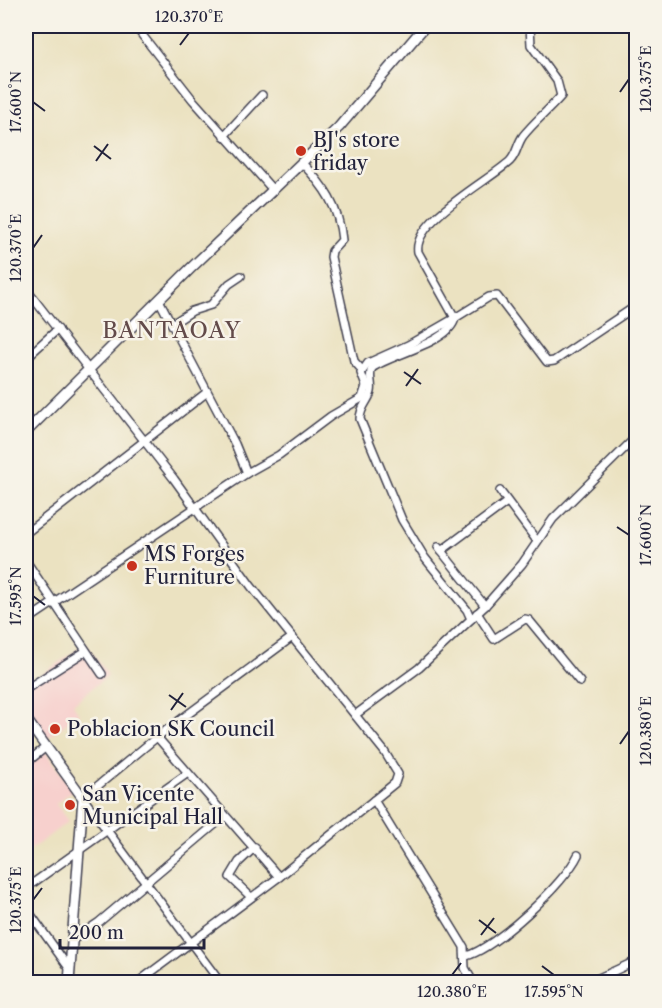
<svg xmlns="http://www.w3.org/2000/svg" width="662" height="1008" font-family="'Libre Caslon Text',serif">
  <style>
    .built { fill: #f7d0cd }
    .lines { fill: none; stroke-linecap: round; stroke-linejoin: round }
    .minor-casing { stroke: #403f4f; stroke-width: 10 }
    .major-casing { stroke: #403f4f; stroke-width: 12 }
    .minor { stroke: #fff; stroke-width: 7 }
    .major { stroke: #fff; stroke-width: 9 }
    .ticks { fill: none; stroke: #22223b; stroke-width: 2 }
    .poi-dot { fill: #c8321e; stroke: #f7f3e8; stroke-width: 2 }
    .labels { text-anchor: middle; stroke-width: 5; stroke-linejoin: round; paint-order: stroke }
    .poi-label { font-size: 20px; fill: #22223b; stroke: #f7f3e8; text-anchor: start }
    .quarter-label { font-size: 22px; letter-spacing: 1.5px; fill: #634b4a; stroke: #f7f3e8 }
    .neatline { fill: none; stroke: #22223b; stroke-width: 2 }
    .ticks-label { font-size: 15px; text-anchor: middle; fill: #22223b }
  </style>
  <rect width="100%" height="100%" fill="#f7f3e8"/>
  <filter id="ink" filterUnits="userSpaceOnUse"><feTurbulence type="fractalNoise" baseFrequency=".0167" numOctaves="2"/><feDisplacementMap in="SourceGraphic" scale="12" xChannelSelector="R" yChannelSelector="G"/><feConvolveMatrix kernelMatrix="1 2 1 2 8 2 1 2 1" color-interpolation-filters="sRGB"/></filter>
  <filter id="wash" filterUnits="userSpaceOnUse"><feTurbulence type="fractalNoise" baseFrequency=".008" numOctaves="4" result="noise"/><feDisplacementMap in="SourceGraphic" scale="24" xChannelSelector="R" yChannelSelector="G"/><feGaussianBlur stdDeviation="1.35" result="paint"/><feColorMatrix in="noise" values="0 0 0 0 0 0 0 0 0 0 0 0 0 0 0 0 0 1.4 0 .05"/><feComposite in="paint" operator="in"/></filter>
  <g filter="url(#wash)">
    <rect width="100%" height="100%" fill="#ebe2c1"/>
    <g class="built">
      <polygon points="86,644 108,675 73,704 79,714 46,739 26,712 26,685"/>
      <polygon points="45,751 73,790 56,804 69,821 26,853 26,766"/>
    </g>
  </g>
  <g filter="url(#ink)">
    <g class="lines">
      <g class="minor-casing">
        <g id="minor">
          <polyline points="135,26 193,100 273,190"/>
          <path d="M530,26L531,45L557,81L561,96C549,110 534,122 523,136C517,144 517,154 510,161C490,180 412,221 418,252L455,318L489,297L497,296L547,362L554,361L636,306"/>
          <polyline points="224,136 262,95"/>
          <path d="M302,163C324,186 339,207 342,240L332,251L331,257L354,361L362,370"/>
          <polyline points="26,289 174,479 251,586 384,751 398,774 395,783 279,877 138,982"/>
          <polyline points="159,300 235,444 247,473"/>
          <path d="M455,318C450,343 391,354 372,368C368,376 373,383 371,392C368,402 360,407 360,419L402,520L425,558L467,610L471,619"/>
          <polyline points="172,324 192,311 211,305 229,284 241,276"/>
          <polyline points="26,358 58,329"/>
          <polyline points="500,491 537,541"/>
          <polyline points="26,533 206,393"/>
          <polyline points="438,547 485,606"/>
          <polyline points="441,551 507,502"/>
          <polyline points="26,561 102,674"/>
          <polyline points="477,613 494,639 525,619 529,620 580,682"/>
          <polyline points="26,621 247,473 279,455 331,416 362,398 366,386 361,373 368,363 408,345 455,318"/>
          <polyline points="26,689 86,651"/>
          <polyline points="355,715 419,668 485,606 522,564 553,519 636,437"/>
          <polyline points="157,737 279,877"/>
          <polyline points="26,763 46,747"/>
          <polyline points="374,800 464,947 465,968 473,982"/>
          <polyline points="26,888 188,773"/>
          <polyline points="251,897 230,877 239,862 255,847"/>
          <polyline points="26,908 69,968"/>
          <polyline points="71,941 98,923 225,816"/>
          <path d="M466,956C496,948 565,883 578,855"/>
          <polyline points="220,982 83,798 157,737 291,638"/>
          <polyline points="590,982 636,961"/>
        </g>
      </g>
      <g class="major-casing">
        <g id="major">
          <polyline points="26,432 191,268 339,127 425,26"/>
          <polyline points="26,719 83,798 69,982"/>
        </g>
      </g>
      <use href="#minor" class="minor"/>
      <use href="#major" class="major"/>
    </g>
  </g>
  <path class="ticks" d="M180,45L189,33M620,92L629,79M33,102L45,111M94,146L111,159M96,161L108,144M33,248L42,235M404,372L421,384M406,386L418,369M617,527L629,535M33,596L45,605M169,695L186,707M171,710L183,693M620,744L629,731M33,900L42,888M479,920L496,933M481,935L494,918M542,966L554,975M452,975L461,963"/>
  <g class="poi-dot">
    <circle cx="301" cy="151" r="6"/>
    <circle cx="132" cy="566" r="6"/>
    <circle cx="55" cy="729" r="6"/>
    <circle cx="70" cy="805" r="6"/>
  </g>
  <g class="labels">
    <g class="poi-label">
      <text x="313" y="147">BJ's store<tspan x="313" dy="23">friday</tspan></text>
      <text x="144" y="561">MS Forges<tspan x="144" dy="23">Furniture</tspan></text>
      <text x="67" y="736">Poblacion SK Council</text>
      <text x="82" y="801">San Vicente<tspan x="82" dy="23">Municipal Hall</tspan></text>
    </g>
    <g class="quarter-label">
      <text x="172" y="338">BANTAOAY</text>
    </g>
  </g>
  <rect width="662" height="1008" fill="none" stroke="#f7f3e8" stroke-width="66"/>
  <path d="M60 939v9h144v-9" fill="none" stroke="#22223b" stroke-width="3"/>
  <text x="69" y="939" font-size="18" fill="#22223b" stroke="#f7f3e8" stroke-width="4.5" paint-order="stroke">200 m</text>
  <rect x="33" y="33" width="596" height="942" class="neatline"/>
  <g class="ticks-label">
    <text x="189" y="22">120.370°E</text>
    <text transform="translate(646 79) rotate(-90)" y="5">120.375°E</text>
    <text transform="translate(16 102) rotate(-90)" y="5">17.600°N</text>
    <text transform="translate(16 248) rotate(-90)" y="5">120.370°E</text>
    <text transform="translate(646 535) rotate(-90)" y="5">17.600°N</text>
    <text transform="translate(16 596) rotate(-90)" y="5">17.595°N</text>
    <text transform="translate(646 731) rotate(-90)" y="5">120.380°E</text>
    <text transform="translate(16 900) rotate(-90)" y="5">120.375°E</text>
    <text x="452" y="997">120.380°E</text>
    <text x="554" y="997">17.595°N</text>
  </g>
</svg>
